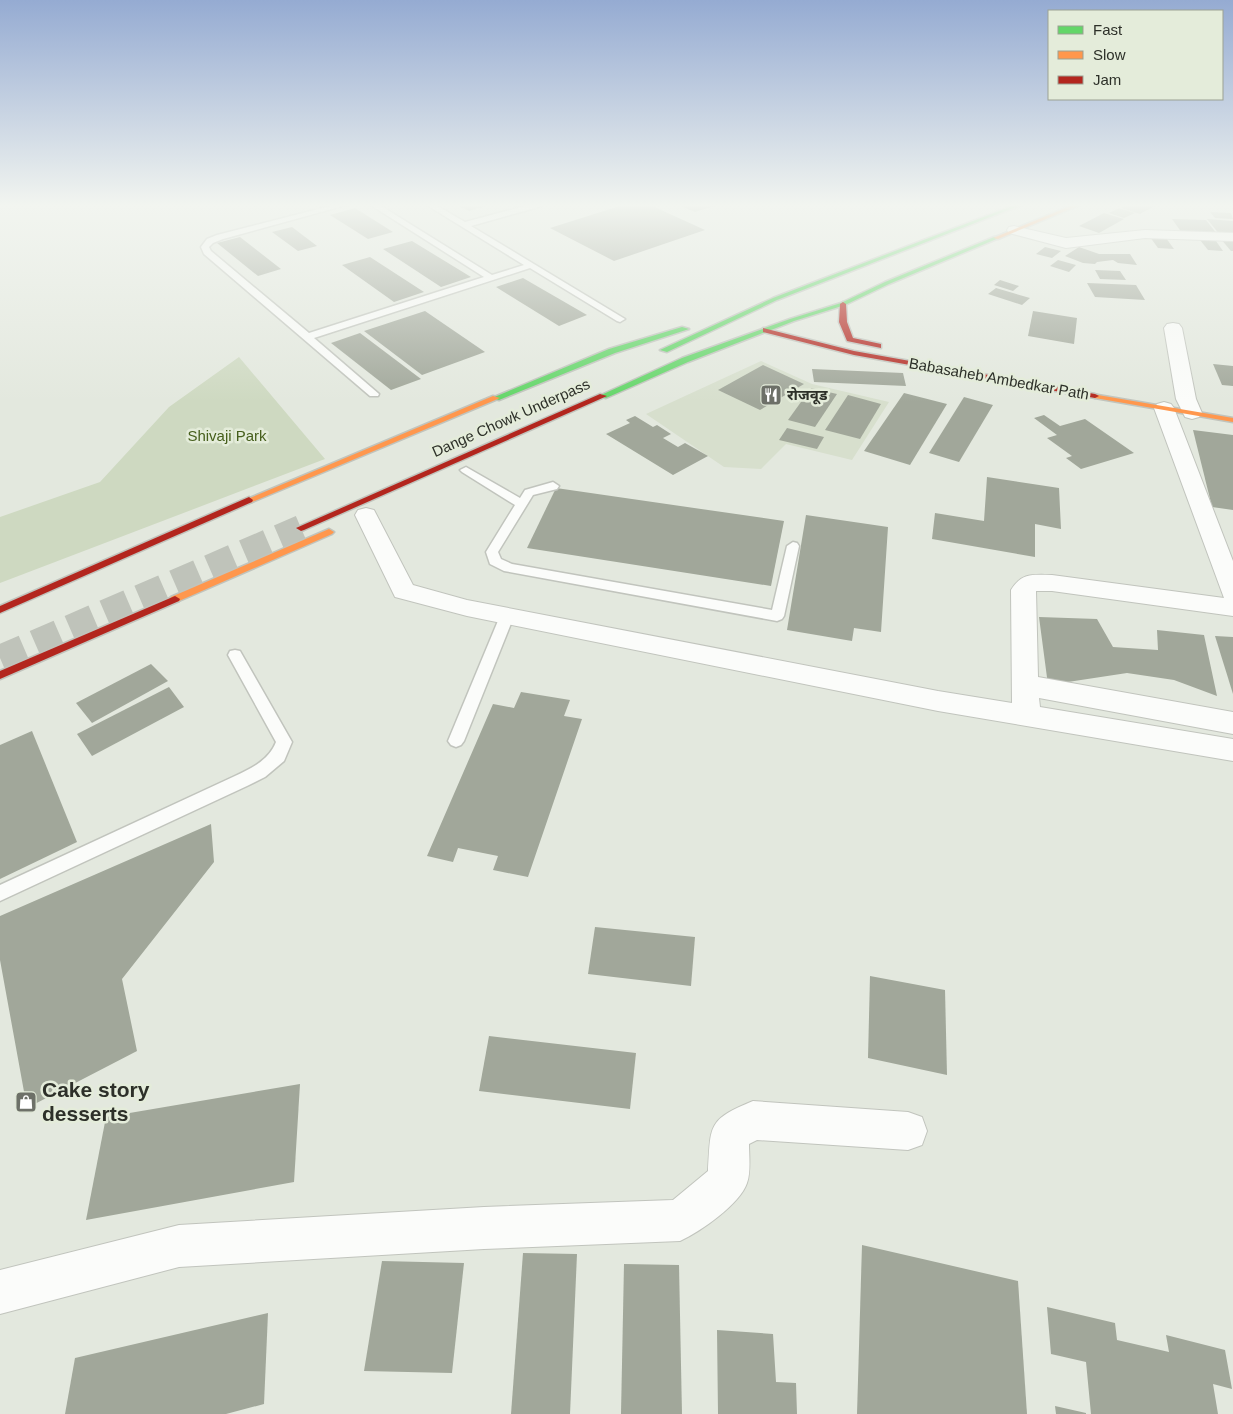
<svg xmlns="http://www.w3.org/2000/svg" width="1233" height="1414" font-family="Helvetica,'Noto Sans Devanagari',sans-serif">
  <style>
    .built { fill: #d7dfcd }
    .green { fill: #ced9c1 }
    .building { fill: #a1a79a }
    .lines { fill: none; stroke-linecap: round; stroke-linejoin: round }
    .primary-tunnel { stroke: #bfc3ba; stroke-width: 26; stroke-dasharray: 26 12; stroke-linecap: butt }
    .lane-casing { stroke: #c1c4bd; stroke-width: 3 }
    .street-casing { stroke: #c1c4bd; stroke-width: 2 }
    .fast-casing { stroke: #c1c4bd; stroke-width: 3 }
    .slow-casing { stroke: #c1c4bd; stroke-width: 3 }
    .jam-casing { stroke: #c1c4bd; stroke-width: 3 }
    .lane { fill: #fbfcfa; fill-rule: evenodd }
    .street { fill: #fbfcfa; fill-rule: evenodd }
    .fast { fill: #63d668; fill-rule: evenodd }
    .slow { fill: #ff974d; fill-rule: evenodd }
    .jam { fill: #b3261e; fill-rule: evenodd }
    .labels { text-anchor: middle; stroke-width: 5; stroke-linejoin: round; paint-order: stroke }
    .far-street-label { font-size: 15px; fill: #2d3029; stroke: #e4ecda }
    .far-poi-label { font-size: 15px; font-weight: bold; fill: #2d3029; stroke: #e4ecda; text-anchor: start }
    .far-park-label { font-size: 15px; fill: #465f1c; stroke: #e4ecda }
    .near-poi-label { font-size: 21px; font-weight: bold; fill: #2d3029; stroke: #e4ecda; text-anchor: start }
  </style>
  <rect width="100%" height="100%" fill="#e3e8de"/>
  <polygon class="built" points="761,361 812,384 889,402 852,460 786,444 761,469 724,467 646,414"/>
  <polygon class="green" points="239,357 325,459 0,583 0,517 100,482 169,407"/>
  <g class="building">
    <polygon points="455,204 487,204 489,205 469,211"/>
    <polygon points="626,204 648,204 705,230 614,261 550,228"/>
    <polygon points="676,204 714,204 717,205 695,212"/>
    <polygon points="1129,204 1152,204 1156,205 1140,214 1121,208"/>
    <polygon points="355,208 393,232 368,239 330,215"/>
    <polygon points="1119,208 1135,213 1124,218 1109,213"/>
    <polygon points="1210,212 1231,213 1233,219 1215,218"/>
    <polygon points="1104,213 1124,219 1099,233 1079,226"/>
    <polygon points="1172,219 1206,220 1217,234 1182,233"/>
    <polygon points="1207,219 1233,221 1233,235 1220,235"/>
    <polygon points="292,227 317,246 298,251 272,232"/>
    <polygon points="240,237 281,269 258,276 217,243"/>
    <polygon points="1150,237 1166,238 1174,249 1158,248"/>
    <polygon points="1220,238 1233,238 1233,251 1231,251"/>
    <polygon points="1200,240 1216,241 1223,251 1208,250"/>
    <polygon points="412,241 471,277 441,287 383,249"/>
    <polygon points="1045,247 1061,251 1052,258 1036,254"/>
    <polygon points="1079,247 1099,254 1130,254 1137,265 1118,263 1113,260 1097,262 1095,264 1083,263 1065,256"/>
    <polygon points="370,257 424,292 394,302 342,265"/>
    <polygon points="1058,260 1076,265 1069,272 1050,266"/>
    <polygon points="1095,270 1120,271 1126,280 1100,279"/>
    <polygon points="523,278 587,315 559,326 496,287"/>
    <polygon points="1000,280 1019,286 1013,291 994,285"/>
    <polygon points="1087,283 1136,285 1145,300 1095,297"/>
    <polygon points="996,288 1030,298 1022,305 988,294"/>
    <polygon points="425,311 485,352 422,375 364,331"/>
    <polygon points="1033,311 1077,318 1074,344 1028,336"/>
    <polygon points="360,333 421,379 391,390 331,343"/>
    <polygon points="1213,364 1233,366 1233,386 1222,385"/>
    <polygon points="763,365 804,384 760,410 718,390"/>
    <polygon points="812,369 903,373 906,386 814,382"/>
    <polygon points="811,388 837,394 815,427 788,420"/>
    <polygon points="904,393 947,404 910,465 864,451"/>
    <polygon points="848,395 881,404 860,439 825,430"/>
    <polygon points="964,397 993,405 959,462 929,453"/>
    <polygon points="1044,415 1060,426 1085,419 1134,453 1081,469 1066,458 1072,456 1047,438 1057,435 1034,418"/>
    <polygon points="635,416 653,427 657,425 671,434 663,438 678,447 685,443 708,456 673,475 606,434 630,423 626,420"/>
    <polygon points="787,428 824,437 817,449 779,440"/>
    <polygon points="1193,430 1233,435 1233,510 1212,507"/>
    <polygon points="987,477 1059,488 1061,529 1035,524 1035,557 932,539 935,513 984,521"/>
    <polygon points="556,488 784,521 771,586 527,548"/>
    <polygon points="806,515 888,527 881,632 854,628 852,641 787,630"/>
    <polygon points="1039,617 1097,619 1113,647 1158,650 1157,630 1204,635 1217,696 1174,680 1127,673 1048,685"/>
    <polygon points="1215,636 1233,637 1233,694"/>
    <polygon points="151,664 168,681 92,723 76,703"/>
    <polygon points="169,687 184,707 92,756 77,734"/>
    <polygon points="521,692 570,700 564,716 582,719 528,877 493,870 498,856 458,848 453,862 427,856 493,704 514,708"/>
    <polygon points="32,731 77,842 0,879 0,745"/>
    <polygon points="211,824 214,862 122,979 137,1051 27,1108 0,960 0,916"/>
    <polygon points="595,927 695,937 691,986 588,974"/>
    <polygon points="870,976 945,990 947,1075 868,1058"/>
    <polygon points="489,1036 636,1053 630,1109 479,1091"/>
    <polygon points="300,1084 294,1182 86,1220 106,1117"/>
    <polygon points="862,1245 1018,1281 1027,1414 857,1414"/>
    <polygon points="523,1253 577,1254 570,1414 511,1414"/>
    <polygon points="382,1261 464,1263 452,1373 364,1371"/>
    <polygon points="624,1264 679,1265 682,1414 621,1414"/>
    <polygon points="1047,1307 1115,1323 1117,1340 1169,1352 1166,1335 1225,1350 1232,1389 1213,1384 1218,1414 1091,1414 1086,1362 1051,1354"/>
    <polygon points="268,1313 264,1404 226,1414 65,1414 75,1358"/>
    <polygon points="717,1330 773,1334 776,1382 796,1383 797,1414 718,1414"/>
    <polygon points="1055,1406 1086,1413 1086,1414 1056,1414"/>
  </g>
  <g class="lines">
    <polyline class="primary-tunnel" points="0,658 301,528"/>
    <g class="lane-casing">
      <g id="lane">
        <polygon points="338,204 350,204 223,239 213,243 209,247 211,251 309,333 484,277 369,204 378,204 492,275 524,265 425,204 434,204 465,222 532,204 543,204 542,206 471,226 625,319 620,322 617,321 530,268 314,338 379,394 378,396 370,396 204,254 201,247 207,239 217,235"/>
        <polygon points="466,467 520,498 525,490 553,482 559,486 557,489 533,495 498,552 501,559 512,564 772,610 787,546 793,542 797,543 799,546 784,616 782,619 777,621 504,571 490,564 486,552 515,505 462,472 460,470"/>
        <polygon points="507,611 512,613 514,616 464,741 461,745 456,747 451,745 448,741 500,616 502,613"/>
        <path d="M235,650L240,651L292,742L284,761L265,777L247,786L0,901V885L235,776C252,768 269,760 276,742L228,655L230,651Z"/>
      </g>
    </g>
    <g class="street-casing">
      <g id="street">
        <polygon points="1014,226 1066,238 1145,230 1233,233 1233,241 1145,238 1066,248 1009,233 1007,230 1009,227"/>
        <polygon points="1173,323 1179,324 1182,328 1196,399 1202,413 1199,417 1192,419 1185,417 1176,399 1164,328 1167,324"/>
        <path d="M1164,402L1171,404L1174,408L1233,561V616L1052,591H1036L1038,677L1233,712V734L1039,698L1040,707L1233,739V761L938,711L467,616L395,597L355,515L358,510L366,508L374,510L413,585L467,600L938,691L1012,703L1011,590C1022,572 1033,575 1052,575L1224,598L1154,408L1157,404Z"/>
        <path d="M753,1101L908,1112L922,1117L927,1131L922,1145L908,1150L757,1140L749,1144C749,1156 751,1172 747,1183C740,1204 700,1232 680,1241L484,1249L179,1267L0,1314V1270L179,1225L484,1207L673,1200L708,1171C711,1125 707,1120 753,1101Z"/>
      </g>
    </g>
    <g class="fast-casing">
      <g id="fast">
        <polygon points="1017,204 1024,204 777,300 667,352 660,350 773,298"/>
        <polygon points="994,237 999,238 889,284 845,305 794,321 688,362 606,398 599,396 682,358 790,319 841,303 885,282"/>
        <polygon points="682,327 689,329 615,353 499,400 492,398 609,349"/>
      </g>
    </g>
    <g class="slow-casing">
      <g id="slow">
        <polygon points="1075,204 1082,204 998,239 993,238"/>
        <polygon points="1092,394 1233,418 1233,422 1095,398 1091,396"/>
        <polygon points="493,396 500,398 252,502 249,503 245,500"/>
        <polygon points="329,529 334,532 332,534 179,601 175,602 170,599 171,597"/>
      </g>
    </g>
    <g class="jam-casing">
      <g id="jam">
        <polygon points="843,302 846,304 847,322 853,338 881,344 881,348 847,341 839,322 840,304"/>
        <polygon points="763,328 854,351 1095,394 1099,396 1095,398 854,355 763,332"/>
        <polygon points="600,394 607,396 304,530 301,531 296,528"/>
        <polygon points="249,497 253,500 252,502 0,613 0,606"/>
        <polygon points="175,596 180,599 179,601 0,679 0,671"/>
      </g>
    </g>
    <use href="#lane" class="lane"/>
    <use href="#street" class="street"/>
    <use href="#fast" class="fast"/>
    <use href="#slow" class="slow"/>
    <use href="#jam" class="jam"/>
  </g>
  <linearGradient id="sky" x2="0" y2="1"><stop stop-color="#95abd2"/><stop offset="0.51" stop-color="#f2f5f0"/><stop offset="1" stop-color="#f2f5f0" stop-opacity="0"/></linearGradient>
  <rect width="1233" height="402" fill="url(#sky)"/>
  <defs>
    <g id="restaurant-square" transform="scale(1.125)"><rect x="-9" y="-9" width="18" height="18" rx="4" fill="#6d7068" stroke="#e4ecda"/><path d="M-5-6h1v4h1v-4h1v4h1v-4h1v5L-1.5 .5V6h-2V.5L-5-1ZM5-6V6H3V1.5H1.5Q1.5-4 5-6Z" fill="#fff"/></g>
    <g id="shop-square" transform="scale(1.125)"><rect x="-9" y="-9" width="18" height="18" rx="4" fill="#6d7068" stroke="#e4ecda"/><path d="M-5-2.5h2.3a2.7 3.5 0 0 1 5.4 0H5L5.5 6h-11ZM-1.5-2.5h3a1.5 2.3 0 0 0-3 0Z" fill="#fff"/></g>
  </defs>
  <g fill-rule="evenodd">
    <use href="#restaurant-square" x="771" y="395"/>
    <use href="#shop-square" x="26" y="1102"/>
  </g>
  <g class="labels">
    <g class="far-street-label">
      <text transform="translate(999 379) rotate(10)" y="5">Babasaheb Ambedkar Path</text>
      <text transform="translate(511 418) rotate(-24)" y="5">Dange Chowk Underpass</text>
    </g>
    <g class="far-poi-label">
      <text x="787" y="400">रोजवूड</text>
    </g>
    <g class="far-park-label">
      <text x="227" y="441">Shivaji Park</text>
    </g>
    <g class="near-poi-label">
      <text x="42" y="1097">Cake story<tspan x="42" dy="24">desserts</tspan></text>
    </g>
  </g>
  <rect x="1048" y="10" width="175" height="90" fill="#e4ecda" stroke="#9ba193"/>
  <rect x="1058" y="26" width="25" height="8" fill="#63d668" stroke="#9ba193"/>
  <text x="1093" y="35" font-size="15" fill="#2d3029">Fast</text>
  <rect x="1058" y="51" width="25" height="8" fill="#ff974d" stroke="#9ba193"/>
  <text x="1093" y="60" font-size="15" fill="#2d3029">Slow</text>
  <rect x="1058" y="76" width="25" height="8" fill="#b3261e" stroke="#9ba193"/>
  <text x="1093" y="85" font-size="15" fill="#2d3029">Jam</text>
</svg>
